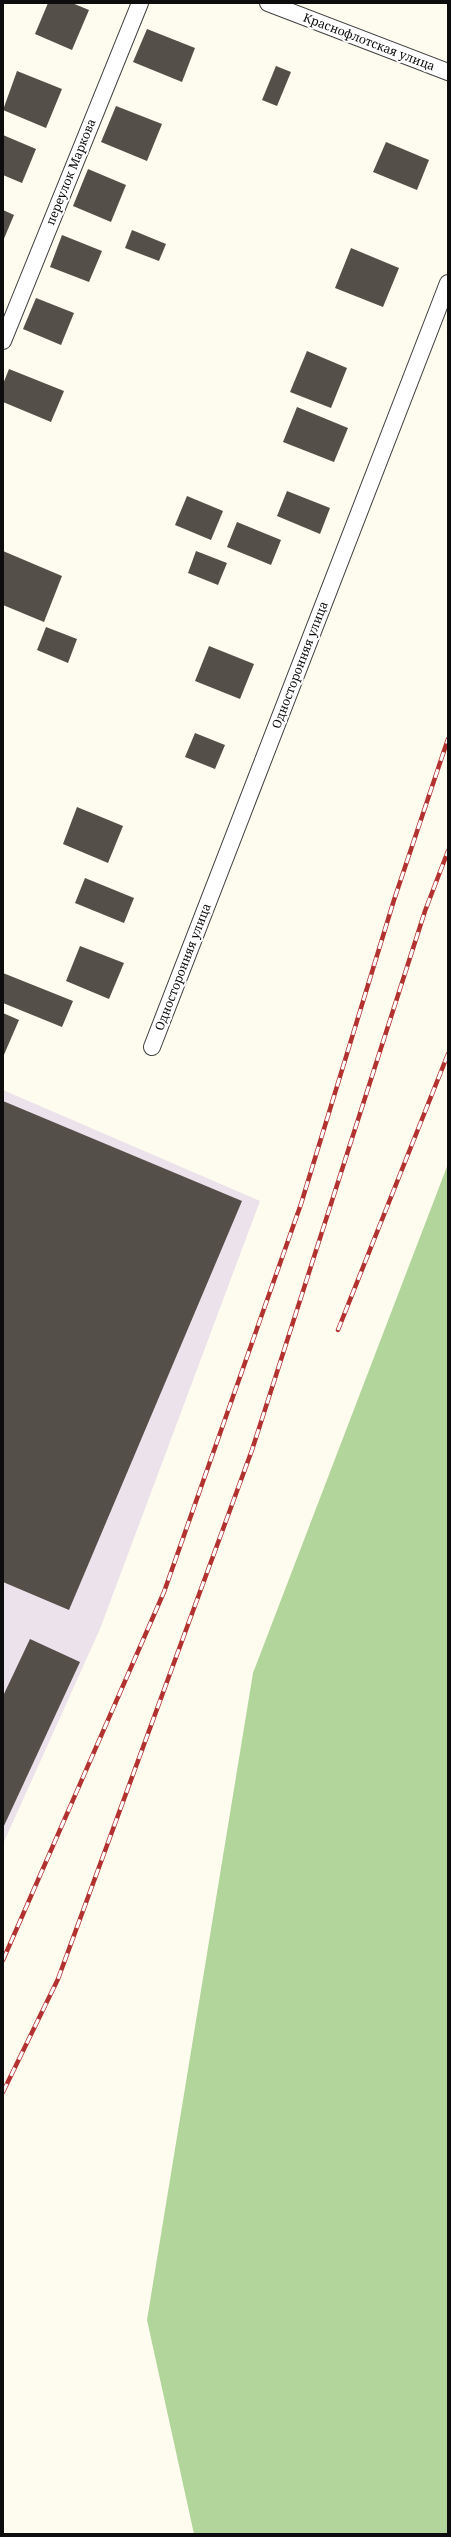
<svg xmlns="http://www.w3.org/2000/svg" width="451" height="2537" font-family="'Noto Serif',serif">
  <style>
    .industrial { fill: #ebe2eb }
    .forest { fill: #b1d59b }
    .building { fill: #554f4a }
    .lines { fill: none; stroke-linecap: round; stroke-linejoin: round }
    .service-casing { stroke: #404040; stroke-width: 18 }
    .service { stroke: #fff; stroke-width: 16 }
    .rail-casing { stroke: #b23230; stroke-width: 4.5 }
    .rail { stroke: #fff; stroke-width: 3; stroke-dasharray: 9; stroke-linecap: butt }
    .labels { text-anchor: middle; stroke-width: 4; stroke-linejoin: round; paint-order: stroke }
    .street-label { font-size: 12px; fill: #0d0d0d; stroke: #fff }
  </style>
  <rect width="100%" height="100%" fill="#fefcee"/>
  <polygon class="industrial" points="3,1090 260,1201 100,1629 3,1844"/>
  <polygon class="forest" points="448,1164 448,2534 194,2534 147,2320 253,1673"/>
  <g class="building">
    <polygon points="48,3 72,3 89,10 72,50 35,34"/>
    <polygon points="147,29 195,48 182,82 133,62"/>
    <polygon points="276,66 291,72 277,106 262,100"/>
    <polygon points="17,71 62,89 46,128 3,110"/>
    <polygon points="116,106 162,124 147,161 101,142"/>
    <polygon points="3,135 36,149 22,183 3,175"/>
    <polygon points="386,142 429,160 417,190 373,172"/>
    <polygon points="88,169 126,185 111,222 73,206"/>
    <polygon points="3,210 14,215 3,241"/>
    <polygon points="132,230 166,244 159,261 125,248"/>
    <polygon points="62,235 102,251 89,282 50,267"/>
    <polygon points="351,248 399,268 383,307 335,288"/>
    <polygon points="36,298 74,313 61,345 23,329"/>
    <polygon points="307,351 347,368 331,408 290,392"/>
    <polygon points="9,369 64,391 51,422 3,402 3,384"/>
    <polygon points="297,407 348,428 334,462 283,442"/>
    <polygon points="287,491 330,508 320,534 277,516"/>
    <polygon points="187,496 223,511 211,540 175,525"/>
    <polygon points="237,522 281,540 271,565 227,547"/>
    <polygon points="3,551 62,576 44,622 3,605"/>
    <polygon points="196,551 227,563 218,585 188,573"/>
    <polygon points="46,627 77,639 68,663 37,650"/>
    <polygon points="209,646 254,664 240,699 195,681"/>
    <polygon points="195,733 225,745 215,769 185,757"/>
    <polygon points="77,807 123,826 108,863 63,844"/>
    <polygon points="85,878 134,898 124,923 75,903"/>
    <polygon points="80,946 124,963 109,999 66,981"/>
    <polygon points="3,973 73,1001 62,1027 3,1003"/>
    <polygon points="3,1013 19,1020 3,1057"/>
    <polygon points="3,1101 242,1201 69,1610 3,1582"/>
    <polygon points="30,1639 80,1662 3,1828 3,1696"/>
  </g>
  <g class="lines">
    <g class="service-casing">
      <g id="service">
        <polyline points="268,3 448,72"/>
        <polyline points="3,341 140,3"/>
        <polyline points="152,1047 448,283"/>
      </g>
    </g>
    <use href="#service" class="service"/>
    <g class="rail-casing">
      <g id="rail">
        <polyline points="338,1330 448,1054"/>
        <polyline points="3,1960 164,1592 301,1204 394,900 448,739"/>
        <polyline points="3,2092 58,1979 252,1450 425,911 448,851"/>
      </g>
    </g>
    <use href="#rail" class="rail"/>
  </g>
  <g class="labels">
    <g class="street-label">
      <text transform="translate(369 42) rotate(21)" y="4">Краснофлотская улица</text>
      <text transform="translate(71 172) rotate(-68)" y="4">переулок Маркова</text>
      <text transform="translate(300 665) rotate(-69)" y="4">Односторонняя улица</text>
      <text transform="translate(183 967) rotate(-69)" y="4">Односторонняя улица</text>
    </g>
  </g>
  <rect width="451" height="2537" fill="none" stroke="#0d0d0d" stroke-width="8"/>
</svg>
